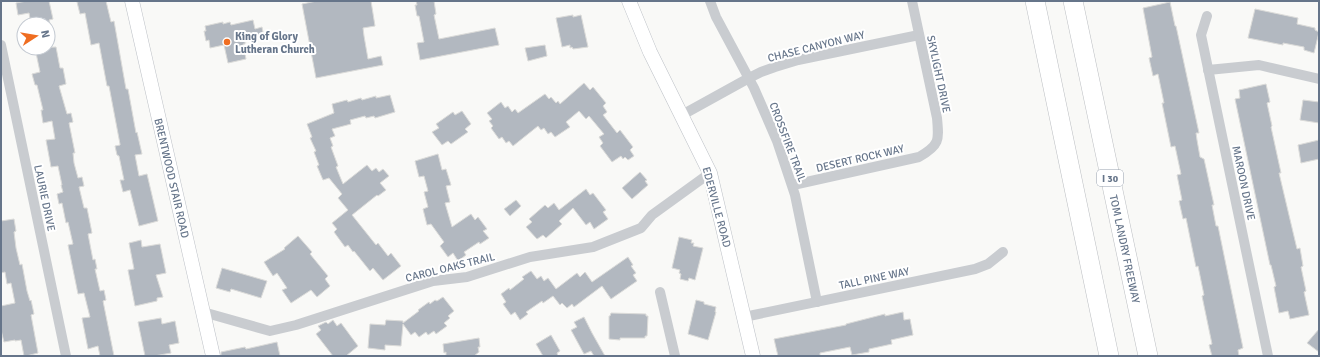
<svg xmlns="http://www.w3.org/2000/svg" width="1320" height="357" font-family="Signika,sans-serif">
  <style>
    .building { fill: #b2b8c0; stroke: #dbdbd9 }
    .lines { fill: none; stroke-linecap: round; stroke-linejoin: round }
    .secondary-casing { stroke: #bdc1c7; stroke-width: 15 }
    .highway-casing { stroke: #bbbec2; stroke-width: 20 }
    .street { stroke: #c9ccd0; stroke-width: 10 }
    .secondary { stroke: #fff; stroke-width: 14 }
    .highway { stroke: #fff; stroke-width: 19 }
    .poi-dot { fill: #ef6d21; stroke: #fff; stroke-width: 1.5 }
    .labels { text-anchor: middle; stroke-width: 4; stroke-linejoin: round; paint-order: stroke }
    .shield { fill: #fff; stroke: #949ead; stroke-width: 1 }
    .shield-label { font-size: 10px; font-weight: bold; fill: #66758a }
    .poi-label { font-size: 11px; font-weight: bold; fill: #66758a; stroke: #fff; text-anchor: start }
    .street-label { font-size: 11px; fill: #66758a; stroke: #fff }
  </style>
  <rect width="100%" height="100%" fill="#f9f9f7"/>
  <g class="building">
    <polygon points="27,1 49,1 53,19 49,20 50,24 31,24 29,13 18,15 16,3"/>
    <polygon points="82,1 106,1 111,22 114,21 126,89 128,89 136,133 137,132 142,154 135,155 139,176 147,174 158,221 139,226 130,190 123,192 120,180 124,180 119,156 117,155 115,146 120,145 120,144 109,86 107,86 99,43 91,45 85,13 80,14 77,2"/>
    <polygon points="317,1 371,1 375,26 363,28 364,36 368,59 381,56 383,65 316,78 302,4"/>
    <polygon points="416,1 434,1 436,14 434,15 439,39 495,28 499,45 420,60 417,43 424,42 419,16 417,16 415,5 417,5"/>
    <polygon points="1170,2 1175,26 1176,26 1199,133 1196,133 1197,140 1200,157 1204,159 1214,205 1212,205 1216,226 1218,226 1243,348 1238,350 1239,356 1212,356 1209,345 1212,344 1202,296 1204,295 1198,266 1196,267 1186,218 1183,219 1179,201 1182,200 1177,175 1181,174 1175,146 1171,147 1162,103 1164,103 1158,74 1153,76 1149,58 1152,57 1143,8"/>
    <polygon points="1255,9 1298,18 1297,24 1315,28 1315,30 1319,32 1314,53 1304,50 1304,47 1283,43 1283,45 1248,38"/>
    <polygon points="573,15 573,17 581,15 588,47 573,49 572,47 570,48 570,45 562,47 556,18"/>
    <polygon points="253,20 255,29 262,27 264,38 245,42 245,44 243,44 246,59 228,63 224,45 210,48 209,40 206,41 204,31 206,31 205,26 223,22 223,24 230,22 231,25"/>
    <polygon points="545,45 547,56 528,61 525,48"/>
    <polygon points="56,47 60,68 63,68 66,84 59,86 67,114 71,113 73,122 69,123 75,153 73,153 74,163 78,178 82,177 84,186 79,187 84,208 87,208 92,233 88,234 93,260 95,259 97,269 95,269 100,291 104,290 106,300 103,301 114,356 100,356 98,346 88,349 82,318 90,317 84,293 78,294 68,245 73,244 68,222 66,223 62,203 59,204 57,194 63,192 61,185 62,185 58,166 51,167 46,140 55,139 52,121 43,123 41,110 43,110 37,85 35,85 32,74 40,72 35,48"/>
    <polygon points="584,83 590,90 593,87 606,103 603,106 607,112 603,115 617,133 620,130 633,147 630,150 634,156 628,160 625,157 623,159 621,156 612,162 600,146 603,143 599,137 604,134 589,116 586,119 579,111 566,122 570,127 555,137 551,132 548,134 544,128 541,130 538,126 513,146 509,141 506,143 502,137 499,139 491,128 493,126 489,121 492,119 487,113 501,102 505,108 508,106 512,112 515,109 518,113 545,94 549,99 551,97 556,103 558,101 560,104"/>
    <polygon points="1266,84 1270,102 1267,103 1272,126 1271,127 1281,173 1279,173 1297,249 1300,248 1303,266 1301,267 1306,291 1304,292 1309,315 1290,319 1288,311 1279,313 1274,287 1276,286 1271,265 1270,265 1235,99 1240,98 1239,90"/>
    <polygon points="390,95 395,112 375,118 374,116 366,118 365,116 350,120 351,124 332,129 335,136 330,138 333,146 331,147 338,166 336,167 343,184 367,165 372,171 376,168 379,172 383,169 389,176 380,183 386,190 378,196 377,195 352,215 376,245 378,243 388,256 391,253 401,266 383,280 373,268 370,271 354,251 353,252 348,245 345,247 334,232 337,229 332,223 348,210 338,198 342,194 329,178 323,180 317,166 319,165 314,152 316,151 310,138 312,137 307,124 334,113 332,104 347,100 348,102 361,98 362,100 376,96 376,98"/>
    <polygon points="1303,100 1319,102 1319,123 1300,120"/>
    <polygon points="462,111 471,124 465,129 468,132 451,144 448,141 442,145 432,132 439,128 436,124 453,112 455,115"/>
    <polygon points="1319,140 1319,159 1301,163 1298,145"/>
    <polygon points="438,154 442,170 446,169 451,185 446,186 450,202 445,203 452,227 471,214 475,220 478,217 487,229 483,231 489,238 480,244 479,242 464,252 466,255 458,261 453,253 448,257 440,246 444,242 431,224 427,225 423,209 428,207 424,192 428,191 424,176 419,177 415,161"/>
    <polygon points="640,172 647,180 645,181 648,185 632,199 622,188"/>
    <polygon points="586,189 590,195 593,193 606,210 603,212 608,219 594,229 590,222 586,225 573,208 559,221 562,224 546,238 543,235 537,239 526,227 532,222 529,219 545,205 548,208 554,203 559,210"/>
    <polygon points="516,200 521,206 510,216 504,209"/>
    <polygon points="14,219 16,231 14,232 16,248 20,265 22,264 27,291 30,301 31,300 34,314 31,315 38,353 26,356 24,356 21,340 15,341 15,340 4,342 1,330 1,306 15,303 11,283 7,284 5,272 1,273 1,221"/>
    <polygon points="298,236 312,252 310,254 328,276 325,279 330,286 317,297 311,290 291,303 282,290 287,288 277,273 273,276 264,262 285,249 284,248"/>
    <polygon points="679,237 692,240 691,243 694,243 693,246 703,248 695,280 689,278 688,281 680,279 681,274 679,273 680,270 672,268"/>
    <polygon points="141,240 142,247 160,244 166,273 156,275 163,297 157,298 157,301 135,306 128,270 134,269 129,243"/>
    <polygon points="628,257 633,265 631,266 636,273 633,275 637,281 611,299 602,286 574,307 572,304 567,308 562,303 560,305 553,296 543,303 542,301 526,312 528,314 520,320 515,312 511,315 503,304 506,302 501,294 509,288 510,290 524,279 522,277 531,271 537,279 541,276 544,281 548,278 556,289 577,273 580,277 585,272 592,282"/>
    <polygon points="222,268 267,281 261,298 231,289 230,292 216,288"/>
    <polygon points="443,297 454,311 448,316 450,318 444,323 447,326 436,334 434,331 428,335 426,332 419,337 415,332 411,335 403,324 401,346 385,345 385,350 368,348 370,324 385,325 386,320 403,321 403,323 419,311 418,310 429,302 430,304 435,300 437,301"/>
    <polygon points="696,300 704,302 704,304 716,307 715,312 716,312 708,340 688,334"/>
    <polygon points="903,312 904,320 910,319 913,335 891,340 892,344 869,349 869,352 852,355 850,347 820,353 820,356 778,356 774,339 846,325 846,324 885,314 885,316"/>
    <polygon points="611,313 646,314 646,316 648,316 647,336 645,336 645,338 620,338 620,340 609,339 609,316 610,316"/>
    <polygon points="584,317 592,333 605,356 594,356 591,351 584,354 571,330 577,327 574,322"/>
    <polygon points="161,318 162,324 175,321 179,343 169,345 171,353 154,356 145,356 138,322"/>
    <polygon points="333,320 337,326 341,323 358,346 346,356 333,356 316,334 321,330 318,326 326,322 328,324"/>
    <polygon points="1319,329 1319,352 1307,343"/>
    <polygon points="551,335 560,351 557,353 558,356 543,356 536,344"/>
    <polygon points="479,338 480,347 478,347 479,352 474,356 446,356 446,352 444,353 443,344"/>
    <polygon points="277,342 280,356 221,356 221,352 245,347 246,349"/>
  </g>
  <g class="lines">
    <g class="secondary-casing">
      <g id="secondary">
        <polyline points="132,1 213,356"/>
        <polyline points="629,1 650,52 710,173 753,356"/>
      </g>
    </g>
    <g class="highway-casing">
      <g id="highway">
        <polyline points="1035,1 1109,356"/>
        <polyline points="1073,1 1148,356"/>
      </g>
    </g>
    <g class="street">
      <polyline points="710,1 716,17 754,88 777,141 795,195 817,302"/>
      <polyline points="1207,16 1201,35 1268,356"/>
      <polyline points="1,45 66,356"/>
      <polyline points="1208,70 1259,65 1319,79"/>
      <polyline points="682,115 749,78 761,72 775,67 798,60 919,35"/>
      <path d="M793,185L919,157C940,145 939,140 937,118L912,1"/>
      <polyline points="660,292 675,356"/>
      <polyline points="203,312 270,331 296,325 433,281 467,277 530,257 593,247 641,228 652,215 710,173"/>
      <polyline points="744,317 975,269 988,264 1003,252"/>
    </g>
    <use href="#secondary" class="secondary"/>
    <use href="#highway" class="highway"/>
  </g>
  <circle class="poi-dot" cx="227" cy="42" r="4"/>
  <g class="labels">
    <rect class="shield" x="1097" y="170" width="26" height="16" rx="3"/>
    <g class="shield-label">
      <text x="1110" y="182">I 30</text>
    </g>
    <g class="poi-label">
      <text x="235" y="40">King of Glory<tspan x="235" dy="13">Lutheran Church</tspan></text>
    </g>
    <g class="street-label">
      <text transform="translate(816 46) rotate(-14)" y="4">CHASE CANYON WAY</text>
      <text transform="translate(939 74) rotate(78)" y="4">SKYLIGHT DRIVE</text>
      <text transform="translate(788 142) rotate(69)" y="4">CROSSFIRE TRAIL</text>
      <text transform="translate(860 158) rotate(-13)" y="4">DESERT ROCK WAY</text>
      <text transform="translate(172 178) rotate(77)" y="4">BRENTWOOD STAIR ROAD</text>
      <text transform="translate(1244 183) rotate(78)" y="4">MAROON DRIVE</text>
      <text transform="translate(45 198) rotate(78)" y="4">LAURIE DRIVE</text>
      <text transform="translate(717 207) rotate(75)" y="4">EDERVILLE ROAD</text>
      <text transform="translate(1125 249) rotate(78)" y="4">TOM LANDRY FREEWAY</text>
      <text transform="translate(450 267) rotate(-14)" y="4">CAROL OAKS TRAIL</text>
      <text transform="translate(874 278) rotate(-12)" y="4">TALL PINE WAY</text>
    </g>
  </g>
  <rect width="1320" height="357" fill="none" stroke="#66758a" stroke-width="4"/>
  <g transform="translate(36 36) rotate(78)"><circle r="19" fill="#ffffff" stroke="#c2c8d0"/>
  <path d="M0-3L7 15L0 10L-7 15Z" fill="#ef6d21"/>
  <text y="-6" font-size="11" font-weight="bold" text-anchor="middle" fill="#66758a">N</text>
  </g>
</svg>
